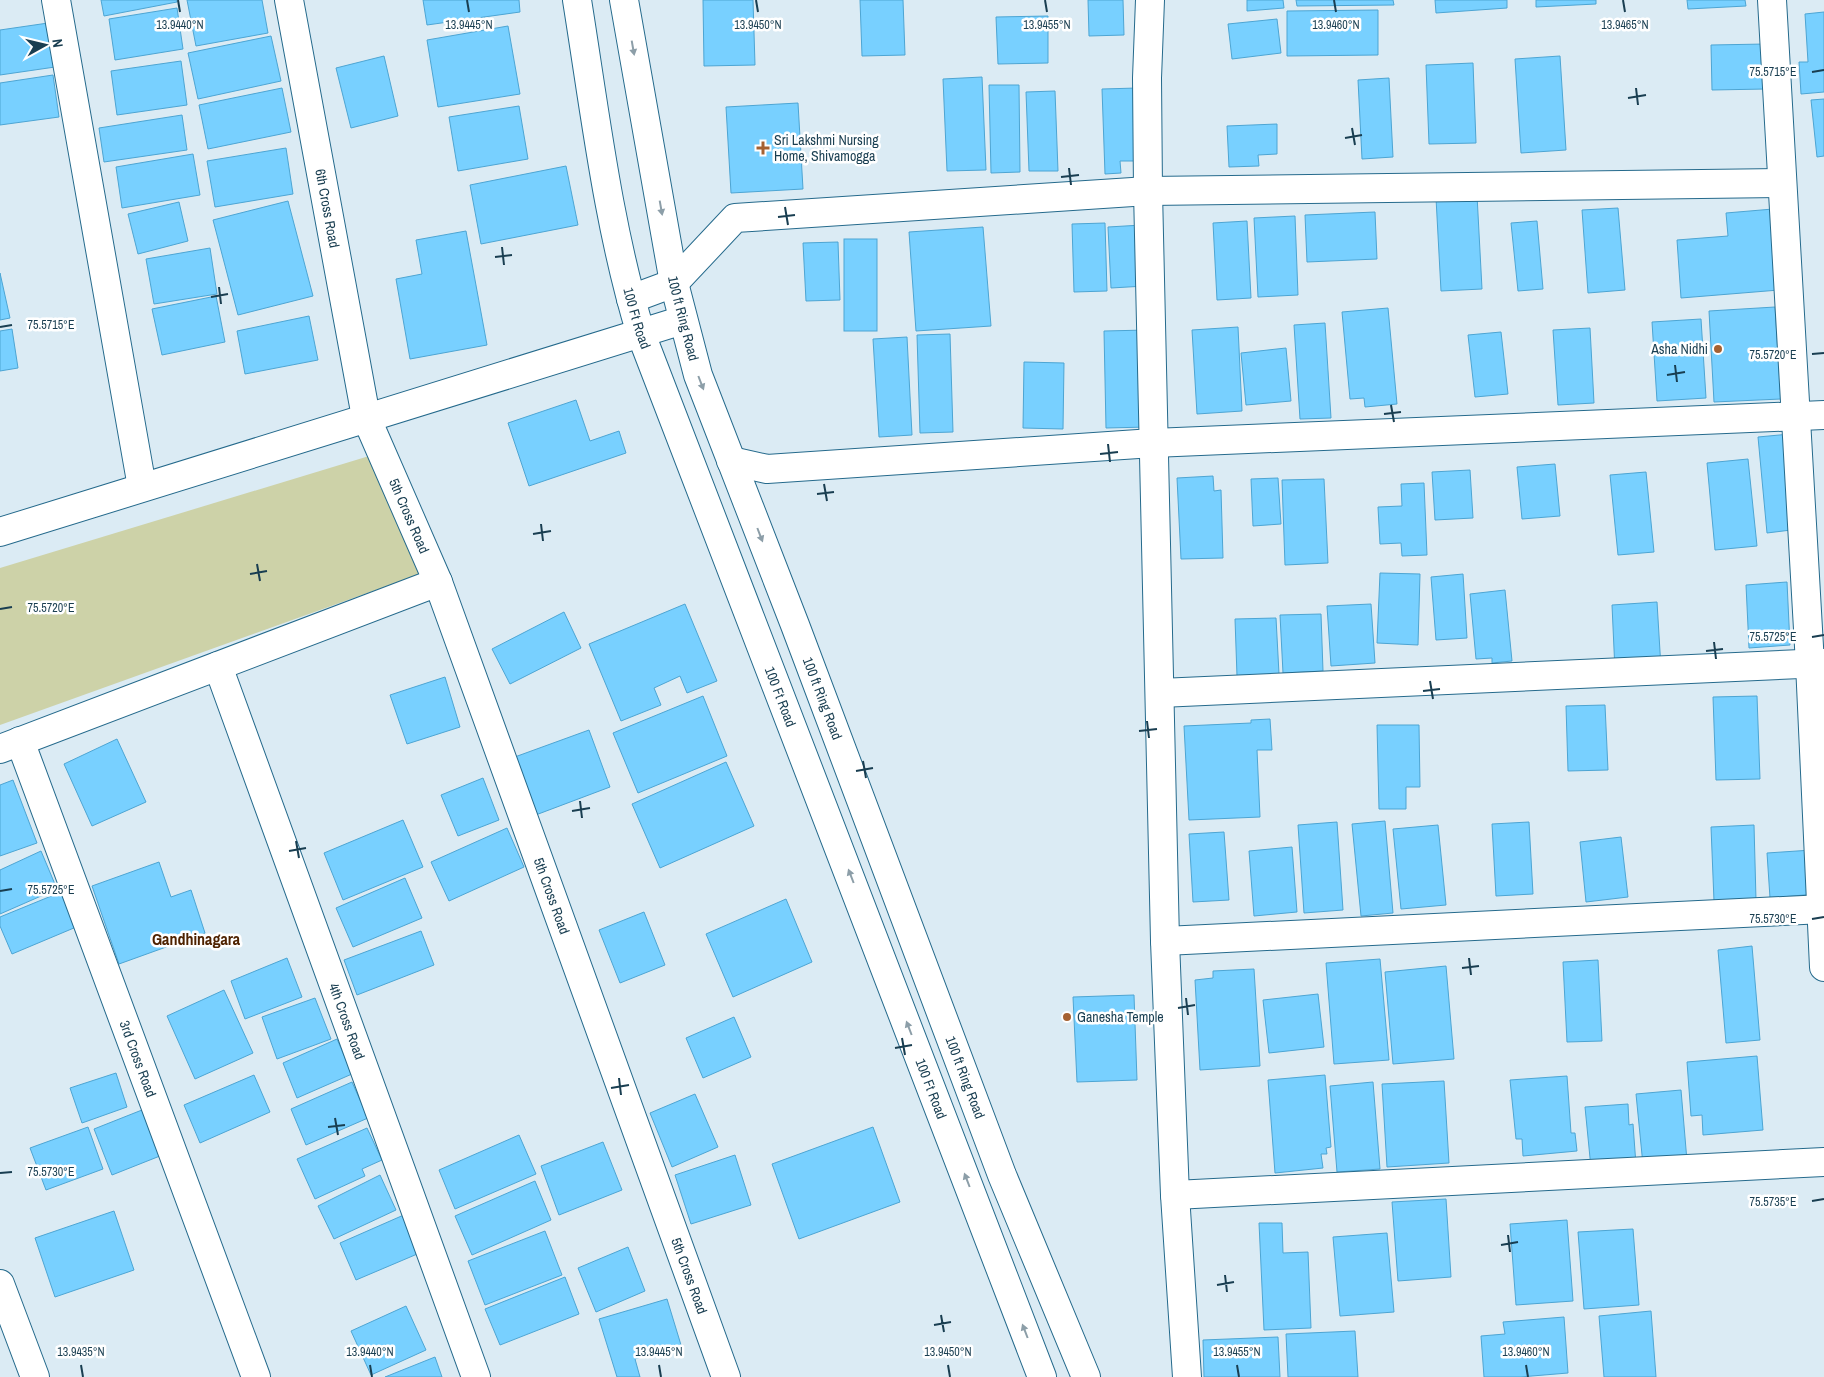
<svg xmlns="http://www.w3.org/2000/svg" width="1824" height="1377" font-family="'Archivo Narrow',sans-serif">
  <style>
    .green { fill: #cdd2a8 }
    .building { fill: #78d0ff; stroke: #4da5d3 }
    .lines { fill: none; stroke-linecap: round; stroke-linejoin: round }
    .minor-casing { stroke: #256a8c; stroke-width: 30 }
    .major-casing { stroke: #256a8c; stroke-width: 30 }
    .minor { stroke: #fff; stroke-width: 28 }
    .major { stroke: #fff; stroke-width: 28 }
    .oneway { fill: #8c9ea8 }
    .ticks { fill: none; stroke: #193e51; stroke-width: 2 }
    .poi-dot { fill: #a56132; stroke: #fff; stroke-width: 2 }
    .labels { text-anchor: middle; stroke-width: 5; stroke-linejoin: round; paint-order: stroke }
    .poi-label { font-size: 14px; fill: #193e51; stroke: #fff; text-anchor: start }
    .street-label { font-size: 14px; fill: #193e51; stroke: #fff }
    .quarter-label { font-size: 16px; font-weight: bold; fill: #4e2200; stroke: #fff }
    .ticks-label { font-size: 12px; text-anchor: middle; fill: #193e51; stroke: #fff; stroke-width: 5; stroke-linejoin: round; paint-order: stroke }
  </style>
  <rect width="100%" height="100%" fill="#dbebf4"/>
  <polygon class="green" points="379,453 437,568 0,725 0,568"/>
  <g class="building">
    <polygon points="101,0 177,0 177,2 104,16"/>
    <polygon points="187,0 262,0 268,33 196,46"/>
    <polygon points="423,0 519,0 520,12 427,25"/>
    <polygon points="703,0 753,0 755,65 704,66"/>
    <polygon points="860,0 903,0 905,55 862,56"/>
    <polygon points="1088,0 1123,0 1124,35 1089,36"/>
    <polygon points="1247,0 1283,0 1284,8 1247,11"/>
    <polygon points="1296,0 1393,0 1394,5 1297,6"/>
    <polygon points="1435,0 1507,0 1507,8 1436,13"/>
    <polygon points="1536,0 1596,0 1596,4 1536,7"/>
    <polygon points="1687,0 1745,0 1746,6 1688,9"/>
    <polygon points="177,8 183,49 115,60 109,19"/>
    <polygon points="1378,10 1378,55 1287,56 1287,11"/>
    <polygon points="1824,12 1824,92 1801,94 1799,62 1808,62 1805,14"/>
    <polygon points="1048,16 1048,63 998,64 996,17"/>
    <polygon points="1277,19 1281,53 1232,59 1228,24"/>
    <polygon points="55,22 62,66 0,75 0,30"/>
    <polygon points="508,26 520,94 438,107 427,40"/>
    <polygon points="271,36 281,81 198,99 188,53"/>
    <polygon points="1765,44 1766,89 1712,90 1711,45"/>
    <polygon points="384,56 398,116 351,128 336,68"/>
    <polygon points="1560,56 1566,150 1521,153 1515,59"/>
    <polygon points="181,61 187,105 117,115 111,71"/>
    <polygon points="1473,63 1476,143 1429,144 1426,65"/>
    <polygon points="53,75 59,117 0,125 0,83"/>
    <polygon points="982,77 986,170 947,171 943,79"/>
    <polygon points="1389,78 1393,157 1362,159 1358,80"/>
    <polygon points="989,85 1019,85 1020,172 991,173"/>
    <polygon points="282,88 291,132 208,149 199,105"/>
    <polygon points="1137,88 1139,161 1120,161 1121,173 1105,174 1102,89"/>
    <polygon points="1055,91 1058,171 1029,171 1026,92"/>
    <polygon points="1824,99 1824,156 1817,157 1811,100"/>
    <polygon points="798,103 803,189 731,193 726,107"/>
    <polygon points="519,106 528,159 458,171 449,117"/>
    <polygon points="182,115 187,150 104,162 99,128"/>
    <polygon points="1277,124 1277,154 1258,155 1259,166 1229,167 1227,126"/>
    <polygon points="286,148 293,194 215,207 207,161"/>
    <polygon points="193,154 200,195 122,208 116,167"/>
    <polygon points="566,166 578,225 481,244 470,185"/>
    <polygon points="1477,195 1482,289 1441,291 1436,198"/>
    <polygon points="288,201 313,296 238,315 213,220"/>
    <polygon points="179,202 188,241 138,254 128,214"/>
    <polygon points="1618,208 1625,290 1588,293 1582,210"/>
    <polygon points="1773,209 1779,290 1681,298 1677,240 1728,236 1726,213"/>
    <polygon points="1375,212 1377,259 1307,262 1305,215"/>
    <polygon points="1295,216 1298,295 1258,297 1254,218"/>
    <polygon points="1247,221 1251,298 1217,300 1213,223"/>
    <polygon points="1537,221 1543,289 1518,291 1511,223"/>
    <polygon points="1105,223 1107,291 1074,292 1072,224"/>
    <polygon points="1142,225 1145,286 1111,288 1108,227"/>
    <polygon points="983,227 991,326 916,331 909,232"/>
    <polygon points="466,231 487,345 410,359 396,279 422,274 416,240"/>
    <rect x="844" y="239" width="33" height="92"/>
    <polygon points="838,242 840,300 806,301 803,243"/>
    <polygon points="210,248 217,294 154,304 146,259"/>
    <polygon points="0,273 10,318 0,320"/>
    <polygon points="216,296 225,342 162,355 152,309"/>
    <polygon points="1775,307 1781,399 1714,402 1709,311"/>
    <polygon points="1388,308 1397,404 1365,407 1364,398 1350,399 1342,312"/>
    <polygon points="309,316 318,360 245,374 237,331"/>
    <polygon points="1701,319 1706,398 1657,401 1652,322"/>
    <polygon points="1325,323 1331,418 1300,419 1294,325"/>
    <polygon points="1238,327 1242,411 1197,414 1192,330"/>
    <polygon points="1590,328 1594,403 1558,405 1553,330"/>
    <polygon points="12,329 18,368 0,371 0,331"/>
    <polygon points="1147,330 1148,427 1106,428 1104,331"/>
    <polygon points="1501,332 1508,394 1475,397 1468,335"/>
    <polygon points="950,334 953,432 920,433 917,335"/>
    <polygon points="907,337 912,435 879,437 873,339"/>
    <polygon points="1286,348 1291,401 1246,405 1241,353"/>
    <polygon points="1024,362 1064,363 1063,429 1023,428"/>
    <polygon points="576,400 590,441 619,431 626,453 529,486 508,423"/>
    <polygon points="1790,434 1799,529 1767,533 1758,437"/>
    <polygon points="1748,459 1757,546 1715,550 1707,463"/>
    <polygon points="1555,464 1560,516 1522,519 1517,467"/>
    <polygon points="1470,470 1473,518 1435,520 1432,472"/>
    <polygon points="1646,472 1654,552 1618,555 1610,475"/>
    <polygon points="1213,476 1214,491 1221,490 1223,558 1181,559 1177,478"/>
    <polygon points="1278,478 1281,524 1253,526 1251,479"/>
    <polygon points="1324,479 1328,563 1285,565 1282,480"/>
    <polygon points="1424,483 1427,555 1402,556 1401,543 1380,544 1378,507 1402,506 1401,484"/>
    <polygon points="1380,573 1420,574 1418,645 1377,643"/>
    <polygon points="1463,574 1467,638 1436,640 1431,577"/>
    <polygon points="1787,582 1790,645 1749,648 1746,585"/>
    <polygon points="1505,590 1512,661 1492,663 1492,658 1476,659 1470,594"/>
    <polygon points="1657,602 1661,668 1615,671 1612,605"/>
    <polygon points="685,604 717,681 687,693 680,676 654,688 661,705 621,721 589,644"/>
    <polygon points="1371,604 1375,663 1331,666 1327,606"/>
    <polygon points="564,612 581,648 510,684 492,649"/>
    <polygon points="1321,614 1323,671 1283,673 1280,615"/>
    <polygon points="1276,618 1279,674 1237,676 1235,619"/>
    <polygon points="445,677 460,727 407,744 390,695"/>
    <polygon points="703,696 727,756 638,793 613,733"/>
    <polygon points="1757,696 1760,779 1716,780 1713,697"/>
    <polygon points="1605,705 1608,770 1568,771 1566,706"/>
    <polygon points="1270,719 1272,750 1257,750 1260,817 1189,820 1184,726 1251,723 1251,720"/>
    <polygon points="1377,725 1419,725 1420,787 1406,787 1406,809 1379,809"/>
    <polygon points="589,730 610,787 533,816 512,758"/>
    <polygon points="117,739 146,802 92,826 64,764"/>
    <polygon points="726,762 754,826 660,868 632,804"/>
    <polygon points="483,778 499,820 458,836 441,795"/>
    <polygon points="13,780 37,843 0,856 0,785"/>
    <polygon points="403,820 423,867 343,900 324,853"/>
    <polygon points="1385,821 1393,913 1361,916 1352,824"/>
    <polygon points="1337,822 1343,910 1304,913 1298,825"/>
    <polygon points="1529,822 1533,894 1496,896 1492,824"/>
    <polygon points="1438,825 1446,905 1401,909 1393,829"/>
    <polygon points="1754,825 1756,900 1714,901 1711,827"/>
    <polygon points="507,828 524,867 449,901 431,862"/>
    <polygon points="1224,832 1229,900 1193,902 1189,834"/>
    <polygon points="1621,837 1628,897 1586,902 1580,842"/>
    <polygon points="1292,847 1297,912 1254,916 1249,851"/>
    <polygon points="1812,850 1815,894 1770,898 1767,853"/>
    <polygon points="41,851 57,889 0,914 0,870"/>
    <polygon points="159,862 171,897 191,890 205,933 119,964 92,886"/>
    <polygon points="405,878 422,918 353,947 336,908"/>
    <polygon points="66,890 81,925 12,954 0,926 0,917"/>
    <polygon points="786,899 812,962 733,997 706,934"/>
    <polygon points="644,912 665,965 620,983 599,930"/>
    <polygon points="421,931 434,965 357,995 344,960"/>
    <polygon points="1752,946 1760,1040 1726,1043 1718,950"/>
    <polygon points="287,958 302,997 245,1019 231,981"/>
    <polygon points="1380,959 1389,1060 1334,1064 1326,963"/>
    <polygon points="1598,960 1602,1041 1567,1042 1563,962"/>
    <polygon points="1446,966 1454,1059 1393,1064 1385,972"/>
    <polygon points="1254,969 1260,1066 1200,1070 1195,980 1213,978 1213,971"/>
    <polygon points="224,990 253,1053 195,1079 167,1016"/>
    <polygon points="1318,994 1324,1047 1269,1053 1263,1000"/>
    <polygon points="1134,995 1137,1080 1077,1082 1073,997"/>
    <polygon points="315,998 331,1039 277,1059 262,1017"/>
    <polygon points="734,1017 751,1057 703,1078 686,1038"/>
    <polygon points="337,1039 352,1074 297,1098 283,1063"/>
    <polygon points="1757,1056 1763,1130 1703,1135 1702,1115 1691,1116 1687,1062"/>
    <polygon points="116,1073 127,1107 82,1123 70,1088"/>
    <polygon points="254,1075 270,1112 200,1143 184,1105"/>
    <polygon points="1325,1075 1331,1147 1326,1148 1327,1154 1321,1154 1323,1168 1275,1173 1268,1080"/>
    <polygon points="1567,1076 1571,1133 1575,1133 1577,1151 1523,1156 1522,1139 1516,1139 1510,1080"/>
    <polygon points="1444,1081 1449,1163 1387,1167 1382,1084"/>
    <polygon points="352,1082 368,1118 306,1145 291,1109"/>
    <polygon points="1373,1082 1380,1169 1337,1172 1330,1086"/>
    <polygon points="1681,1090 1687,1161 1643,1165 1636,1094"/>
    <polygon points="695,1094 718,1147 672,1167 650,1113"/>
    <polygon points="1628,1104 1629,1125 1633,1124 1636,1165 1591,1168 1585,1107"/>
    <polygon points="147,1108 165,1154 112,1175 94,1129"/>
    <polygon points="88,1127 103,1169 46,1190 30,1148"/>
    <polygon points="873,1127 900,1202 799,1239 772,1164"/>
    <polygon points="367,1128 382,1160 362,1169 365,1176 315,1199 297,1159"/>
    <polygon points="519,1135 536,1174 455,1209 439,1170"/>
    <polygon points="603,1142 622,1190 559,1215 541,1166"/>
    <polygon points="735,1155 751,1205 691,1224 675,1175"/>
    <polygon points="380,1175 396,1210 334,1239 318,1206"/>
    <polygon points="535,1181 551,1220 472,1255 455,1216"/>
    <polygon points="1446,1199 1451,1277 1398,1281 1392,1202"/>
    <polygon points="114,1211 134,1270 55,1297 35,1238"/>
    <polygon points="406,1214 422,1252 356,1280 340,1243"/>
    <polygon points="1567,1220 1573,1301 1516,1305 1510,1224"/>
    <polygon points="1259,1223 1282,1223 1283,1253 1308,1252 1311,1328 1264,1330"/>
    <polygon points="1633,1229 1639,1305 1584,1309 1578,1232"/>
    <polygon points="545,1231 562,1275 485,1305 468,1261"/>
    <polygon points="1387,1233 1394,1312 1340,1316 1333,1237"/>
    <polygon points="628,1247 645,1291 596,1312 578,1268"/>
    <polygon points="565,1277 579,1314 500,1345 485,1309"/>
    <polygon points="667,1299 681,1345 635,1359 640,1377 617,1377 599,1319"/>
    <polygon points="406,1306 426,1350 371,1375 351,1331"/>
    <polygon points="1651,1311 1656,1377 1604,1377 1599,1316"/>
    <polygon points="1564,1317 1568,1373 1520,1377 1484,1377 1481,1336 1505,1334 1503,1322"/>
    <polygon points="1355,1331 1358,1377 1288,1377 1286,1334"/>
    <polygon points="1278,1337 1280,1377 1204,1377 1203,1340"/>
    <polygon points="435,1357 442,1377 385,1377"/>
  </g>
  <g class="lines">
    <g class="minor-casing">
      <g id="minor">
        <polyline points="56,0 142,487"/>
        <path id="s1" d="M289,0L366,417L438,582L726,1377"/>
        <polyline points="1150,0 1147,78 1148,191 1165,941 1175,1195 1187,1377"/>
        <polyline points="1772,0 1810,664 1824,967"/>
        <polyline points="631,299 674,283 735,218 1148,191 1782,183"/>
        <polyline points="731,461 767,469 1153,443 1824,415"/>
        <polyline points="0,532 683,320"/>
        <path id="s2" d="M218,666L476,1377"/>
        <polyline points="1160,693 1824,663"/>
        <path id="s3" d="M20,741L256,1377"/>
        <polyline points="0,749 438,582"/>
        <polyline points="1165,941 1824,909"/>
        <polyline points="1175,1195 1824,1162"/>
        <polyline points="0,1284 35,1377"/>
      </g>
    </g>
    <g class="major-casing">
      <g id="major">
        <path id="s4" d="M577,0C595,112 608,226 641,334L1042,1377"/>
        <path id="s5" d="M624,0L674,283L698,375L795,625L1002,1175L1086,1377"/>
      </g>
    </g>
    <use href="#minor" class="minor"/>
    <use href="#major" class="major"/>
  </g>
  <defs><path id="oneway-solid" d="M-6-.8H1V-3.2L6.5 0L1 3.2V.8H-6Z" transform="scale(1.25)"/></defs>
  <g class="oneway">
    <use href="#oneway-solid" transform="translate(633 48) rotate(80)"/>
    <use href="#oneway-solid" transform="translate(661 208) rotate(80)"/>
    <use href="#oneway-solid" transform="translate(701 383) rotate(69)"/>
    <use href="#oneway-solid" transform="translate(760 535) rotate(69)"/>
    <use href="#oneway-solid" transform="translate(851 876) rotate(-111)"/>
    <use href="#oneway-solid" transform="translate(909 1028) rotate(-111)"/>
    <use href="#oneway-solid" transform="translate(967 1180) rotate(-111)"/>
    <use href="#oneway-solid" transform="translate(1025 1331) rotate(-111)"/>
  </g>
  <path class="ticks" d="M178,0L180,12M467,0L469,12M756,0L758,12M1045,0L1047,12M1334,0L1336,12M1623,0L1625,12M1812,72L1824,70M1636,88L1638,105M1628,98L1646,95M1352,128L1355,145M1345,138L1362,135M1069,168L1071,185M1061,177L1079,175M785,207L788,225M778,217L795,215M502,247L504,265M495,257L512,255M219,287L221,304M211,297L228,294M0,327L12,325M1812,354L1824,353M1675,365L1677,382M1667,375L1685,372M1391,405L1394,422M1384,414L1401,412M1108,444L1110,462M1100,454L1118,452M824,484L827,501M817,494L834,492M541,524L543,541M533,534L551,531M257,564L260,581M250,574L267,571M0,609L12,607M1812,637L1824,635M1714,642L1716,659M1706,651L1723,649M1430,681L1433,699M1423,691L1440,689M1147,721L1149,738M1139,731L1157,729M863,761L866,778M856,771L873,768M580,801L582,818M572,811L590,808M296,841L299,858M289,851L306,848M0,891L12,889M1812,919L1824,917M1469,958L1471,975M1462,968L1479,966M1186,998L1188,1015M1178,1008L1195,1005M902,1038L905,1055M895,1048L912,1045M619,1078L621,1095M611,1088L629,1085M335,1118L338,1135M328,1127L345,1125M0,1173L12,1172M1812,1201L1824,1199M1508,1235L1510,1252M1501,1245L1518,1242M1225,1275L1227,1292M1217,1285L1234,1282M941,1315L944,1332M934,1325L951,1322M81,1365L83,1377M370,1365L372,1377M659,1365L661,1377M948,1365L950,1377M1237,1365L1239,1377M1526,1365L1528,1377"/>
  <g class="poi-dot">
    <path d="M760.5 140.5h5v5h5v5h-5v5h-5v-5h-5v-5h5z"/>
    <circle cx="1718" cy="349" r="5"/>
    <circle cx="1067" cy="1017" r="5"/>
  </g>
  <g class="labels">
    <g class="poi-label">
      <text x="774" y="145">Sri Lakshmi Nursing<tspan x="774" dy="16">Home, Shivamogga</tspan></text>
      <text x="1708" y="354" text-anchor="end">Asha Nidhi</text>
      <text x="1077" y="1022">Ganesha Temple</text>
    </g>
    <g class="street-label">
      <text dy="5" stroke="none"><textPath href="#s1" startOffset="212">6th Cross Road</textPath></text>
      <text dy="5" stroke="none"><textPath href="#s4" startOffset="324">100 Ft Road</textPath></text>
      <text dy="5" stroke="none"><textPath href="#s5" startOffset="324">100 ft Ring Road</textPath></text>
      <text dy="5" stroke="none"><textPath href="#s1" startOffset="532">5th Cross Road</textPath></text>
      <text dy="5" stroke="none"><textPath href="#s4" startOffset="729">100 Ft Road</textPath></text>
      <text dy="5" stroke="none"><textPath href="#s5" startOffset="729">100 ft Ring Road</textPath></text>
      <text dy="5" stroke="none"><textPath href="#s1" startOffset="938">5th Cross Road</textPath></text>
      <text dy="5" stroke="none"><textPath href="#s2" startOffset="378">4th Cross Road</textPath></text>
      <text dy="5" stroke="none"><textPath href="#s3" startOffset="339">3rd Cross Road</textPath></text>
      <text dy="5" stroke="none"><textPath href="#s5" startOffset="1134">100 ft Ring Road</textPath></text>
      <text dy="5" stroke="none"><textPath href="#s4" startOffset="1149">100 Ft Road</textPath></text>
      <text dy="5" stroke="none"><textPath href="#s1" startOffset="1342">5th Cross Road</textPath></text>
    </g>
    <g class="quarter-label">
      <text x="196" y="945">Gandhinagara</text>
    </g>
  </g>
  <g class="ticks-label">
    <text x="180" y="29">13.9440°N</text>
    <text x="469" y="29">13.9445°N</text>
    <text x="758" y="29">13.9450°N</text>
    <text x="1047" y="29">13.9455°N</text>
    <text x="1336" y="29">13.9460°N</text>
    <text x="1625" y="29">13.9465°N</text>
    <text x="1773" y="76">75.5715°E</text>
    <text x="51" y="329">75.5715°E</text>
    <text x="1773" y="359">75.5720°E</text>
    <text x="51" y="612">75.5720°E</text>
    <text x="1773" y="641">75.5725°E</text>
    <text x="51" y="894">75.5725°E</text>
    <text x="1773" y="923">75.5730°E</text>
    <text x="51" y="1176">75.5730°E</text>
    <text x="1773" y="1206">75.5735°E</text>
    <text x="81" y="1356">13.9435°N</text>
    <text x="370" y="1356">13.9440°N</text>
    <text x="659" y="1356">13.9445°N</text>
    <text x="948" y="1356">13.9450°N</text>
    <text x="1237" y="1356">13.9455°N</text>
    <text x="1526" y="1356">13.9460°N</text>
  </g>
  <g transform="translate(45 45) rotate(82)" stroke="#ffffff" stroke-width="4" paint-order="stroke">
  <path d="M0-4L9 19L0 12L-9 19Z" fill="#193e51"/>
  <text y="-8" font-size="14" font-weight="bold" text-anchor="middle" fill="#193e51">N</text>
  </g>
</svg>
